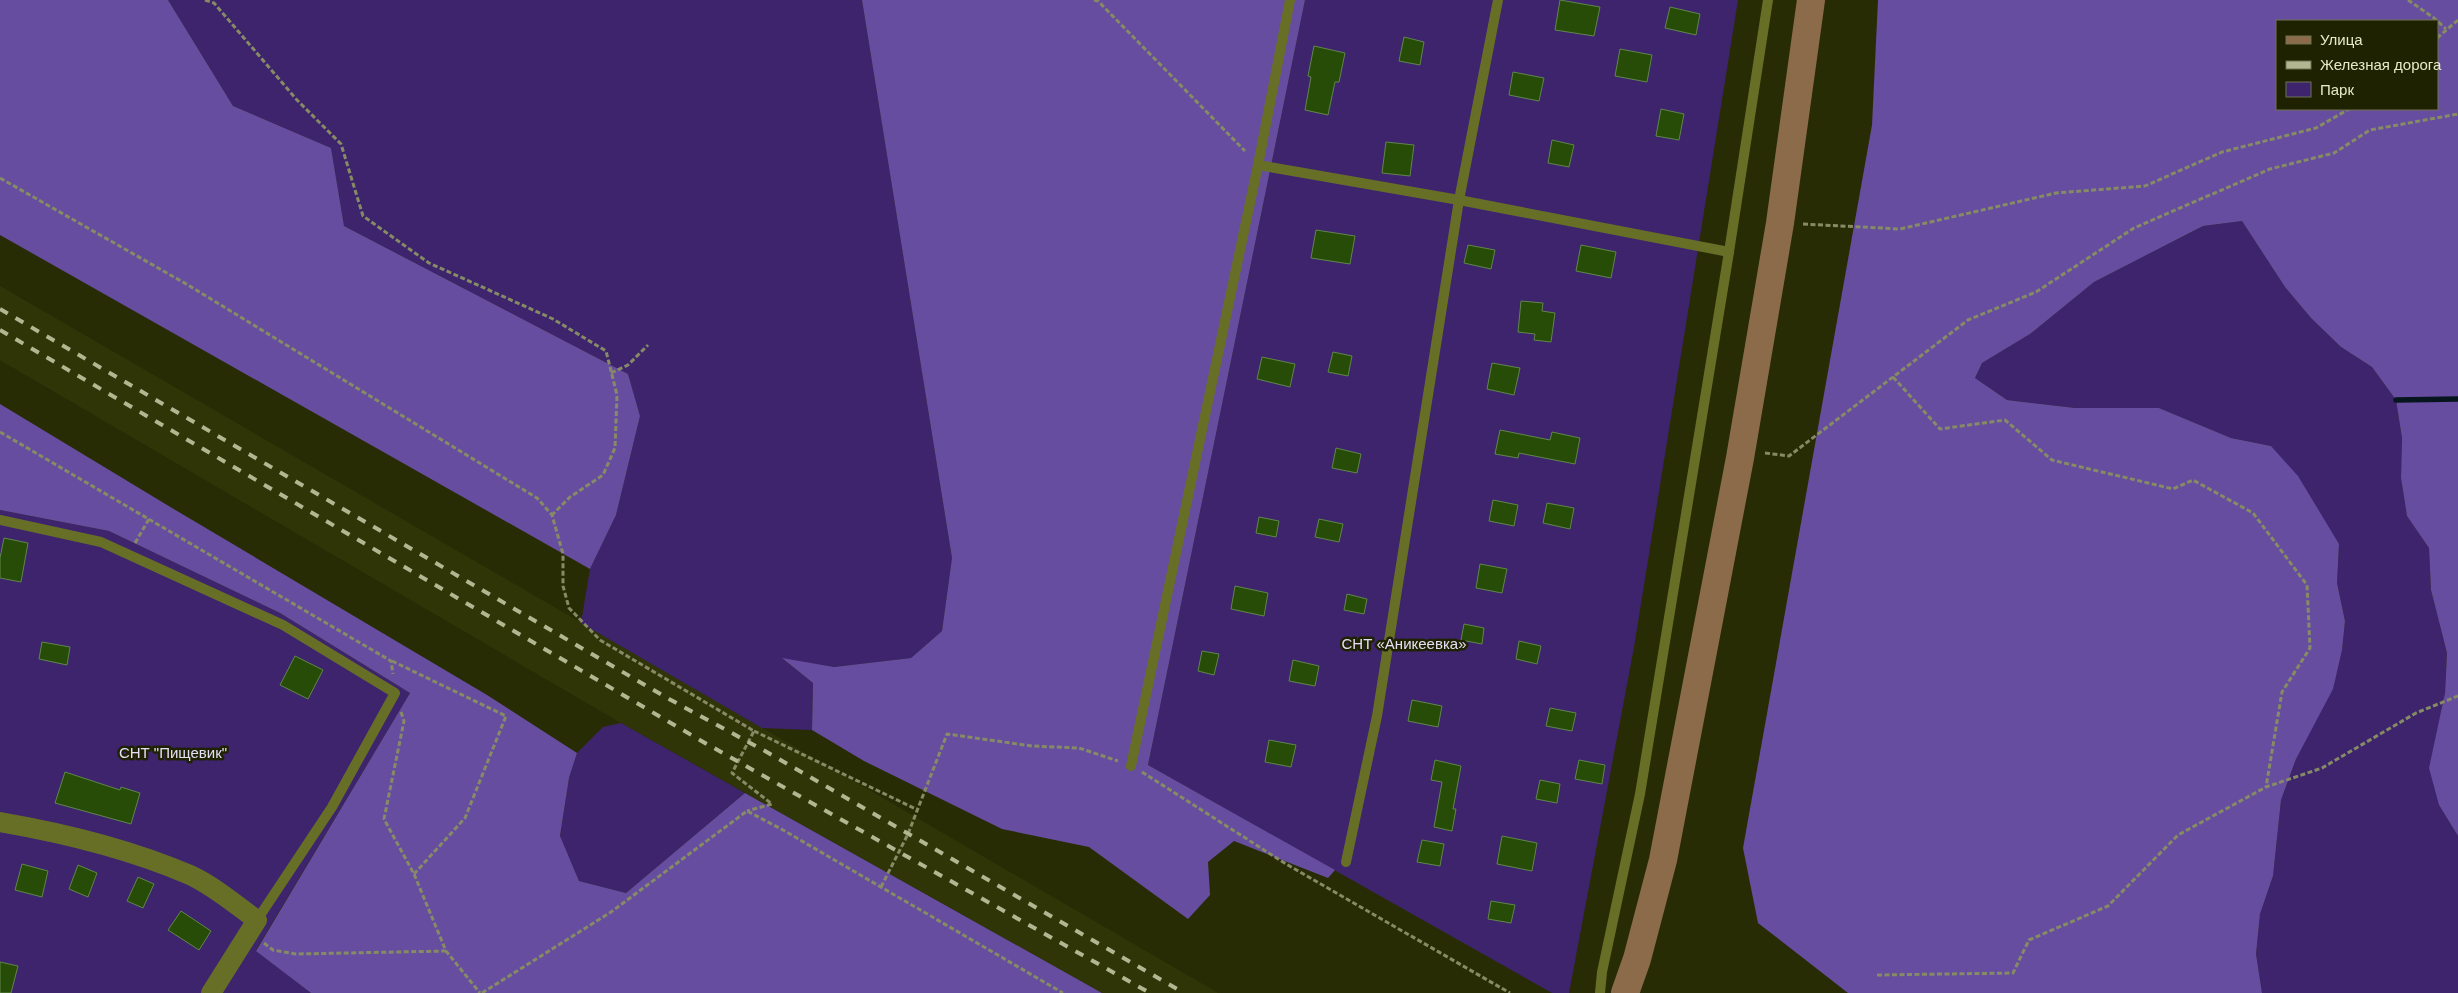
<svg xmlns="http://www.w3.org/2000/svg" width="2458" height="993" font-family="Helvetica,sans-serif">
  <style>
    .built { fill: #303508 }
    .green { fill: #3d246d }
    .forest { fill: #664da0; fill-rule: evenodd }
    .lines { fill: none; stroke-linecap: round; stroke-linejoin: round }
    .stream { stroke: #07161e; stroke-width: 5.5 }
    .building { fill: #274c08; stroke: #60864b }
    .path { stroke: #868b65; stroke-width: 3; stroke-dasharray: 5 2.5; stroke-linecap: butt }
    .lane { stroke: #676f27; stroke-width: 10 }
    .street { stroke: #676f27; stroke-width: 20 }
    .secondary { stroke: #8c6b4a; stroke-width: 28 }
    .rail { stroke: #b2b792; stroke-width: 4; stroke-dasharray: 9 9; stroke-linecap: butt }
    .labels { text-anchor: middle; stroke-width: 5; stroke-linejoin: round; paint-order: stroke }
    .park-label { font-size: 15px; fill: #e4dff6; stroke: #1e2200 }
  </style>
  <rect width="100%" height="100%" fill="#282c05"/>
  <polygon class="built" points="0,286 618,644 1218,993 1102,993 621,723 0,360"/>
  <g class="green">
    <polygon points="168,0 862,0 952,558 942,631 911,658 834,667 783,659 813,683 812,730 762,728 581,623 590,569 616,515 640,416 628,374 344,226 331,148 233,106"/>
    <polygon points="1305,0 1738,0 1634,647 1569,993 1552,993 1148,765"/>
    <polygon points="2242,221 2285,287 2311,318 2341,347 2372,367 2396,400 2402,438 2401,478 2407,516 2429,548 2431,590 2447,653 2439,805 2458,836 2458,993 2262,993 2256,954 2260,914 2273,876 2281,800 2296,759 2342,650 2345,621 2337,583 2339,544 2271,446 2231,438 2159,408 2075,408 2007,400 1975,378 1982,363 2030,334 2094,282 2203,226"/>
    <polygon points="0,510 109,531 280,613 410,693 256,950 311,993 0,993"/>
    <polygon points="621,723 745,793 626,893 579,881 560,837 569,778 577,753 603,727"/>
  </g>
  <g class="forest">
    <polygon points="0,0 168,0 233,106 331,148 344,226 628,374 640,416 616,515 590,569 0,235"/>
    <polygon points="862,0 1305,0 1148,765 1335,870 1328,878 1234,841 1208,862 1210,895 1188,919 1089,847 1002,829 864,761 812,730 813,683 782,658 834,667 911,658 942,631 952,558"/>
    <path d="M1878,0H2458V836L2439,805L2429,768L2445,693L2447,653L2431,590L2429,548L2407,516L2401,478L2402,438L2396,400L2372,367L2341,347L2311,318L2285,287L2242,221L2203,226L2094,282L2030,334L1982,363L1975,378L2007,400L2075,408H2159L2231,438L2271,446L2298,476L2339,544L2337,583L2345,621L2342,650L2333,689L2296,759L2281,800L2273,876L2260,914L2256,954L2262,993H1848L1758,923L1743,848L1872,125ZM2277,21H2437V109H2277Z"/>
    <polygon points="0,404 172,508 487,695 577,753 569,778 560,836 579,881 626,893 745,793 1102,993 311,993 256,951 410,693 280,613 109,531 0,510"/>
  </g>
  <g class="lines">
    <polyline class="stream" points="2396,400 2458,399"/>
  </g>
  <g class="building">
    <polygon points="1560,0 1600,7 1594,36 1555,30"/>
    <polygon points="1670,7 1700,14 1696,35 1665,28"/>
    <polygon points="1404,37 1424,42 1420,65 1399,61"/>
    <polygon points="1314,46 1345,53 1339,82 1335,82 1328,115 1305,110 1311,77 1308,76"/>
    <polygon points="1620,49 1652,55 1647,82 1615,76"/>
    <polygon points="1513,72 1544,78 1539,101 1509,95"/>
    <polygon points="1661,109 1684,114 1679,140 1656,136"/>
    <polygon points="1552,140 1574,145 1569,167 1548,163"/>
    <polygon points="1386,142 1414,145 1410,176 1382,173"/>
    <polygon points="1316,230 1355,236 1350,264 1311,258"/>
    <polygon points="1468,245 1495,250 1491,269 1464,263"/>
    <polygon points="1581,245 1616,252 1611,278 1576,271"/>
    <polygon points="1521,301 1543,303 1542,311 1555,313 1551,342 1534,340 1535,334 1518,332"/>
    <polygon points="1333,352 1352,356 1348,376 1328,372"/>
    <polygon points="1262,357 1295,364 1290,387 1257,379"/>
    <polygon points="1492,363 1520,368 1514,395 1487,389"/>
    <polygon points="1500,430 1550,440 1552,432 1580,438 1575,464 1519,453 1518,458 1495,454"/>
    <polygon points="1336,448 1361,454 1357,473 1332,468"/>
    <polygon points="1493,500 1518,505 1514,526 1489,521"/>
    <polygon points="1547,503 1574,508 1570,529 1543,523"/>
    <polygon points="1259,517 1279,521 1276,537 1256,533"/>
    <polygon points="1319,519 1343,524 1339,542 1315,537"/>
    <polygon points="4,538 28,543 21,582 0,578 0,558"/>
    <polygon points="1480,564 1507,569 1502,593 1476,588"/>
    <polygon points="1235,586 1268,593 1264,616 1231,609"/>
    <polygon points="1347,594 1367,599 1364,614 1344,610"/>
    <polygon points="1464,624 1484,628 1482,644 1461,640"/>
    <polygon points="1519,641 1541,646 1537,664 1516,659"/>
    <polygon points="42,642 70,647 67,665 39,659"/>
    <polygon points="1202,651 1219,654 1214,675 1198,671"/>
    <polygon points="295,656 323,670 308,699 280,685"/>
    <polygon points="1293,660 1319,666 1315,686 1289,681"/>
    <polygon points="1412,700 1442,706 1438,727 1408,721"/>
    <polygon points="1550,708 1576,713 1572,731 1546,726"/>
    <polygon points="1269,740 1296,745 1291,767 1265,762"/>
    <polygon points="1435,760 1461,766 1453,809 1456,809 1452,831 1434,827 1442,782 1431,780"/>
    <polygon points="1579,760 1605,765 1602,784 1575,779"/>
    <polygon points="65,772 120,790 121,787 140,793 131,824 55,803"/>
    <polygon points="1540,780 1560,784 1557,803 1536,799"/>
    <polygon points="1502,836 1537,843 1532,871 1497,864"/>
    <polygon points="1422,840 1444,844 1440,866 1417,862"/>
    <polygon points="22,864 48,871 42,897 15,890"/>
    <polygon points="78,865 97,873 88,897 69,889"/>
    <polygon points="138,877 154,884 143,908 127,901"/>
    <polygon points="1491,901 1515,905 1511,923 1488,919"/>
    <polygon points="181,911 211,931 199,950 168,930"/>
    <polygon points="0,962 18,966 11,993 0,993"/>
  </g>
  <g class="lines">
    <g class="path">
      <polyline points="205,0 214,3 297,100 341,144 363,216 429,263 553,319 606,351 617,395 615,448 603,475 570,497 552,515"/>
      <polyline points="1094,0 1098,1 1245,151"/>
      <polyline points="2408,0 2434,18 2446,29"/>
      <polyline points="2437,38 2458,20"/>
      <polyline points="0,178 188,285 537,498 552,515 563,554 563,586 569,608 600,640 754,731 732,773 772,804 747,811"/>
      <polyline points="1803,224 1900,229 2056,193 2145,186 2222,152 2316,128 2349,109"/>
      <polyline points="611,373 628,365 648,345"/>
      <polyline points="1893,377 1940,429 2005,420 2052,460 2173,489 2193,480 2253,513 2307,585 2310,648 2282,692 2266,787"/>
      <polyline points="0,432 391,661 393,674"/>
      <polyline points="1765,453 1789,456 1968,320 2036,292 2134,228 2270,169 2334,153 2370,130 2458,114"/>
      <polyline points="135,543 149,519"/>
      <polyline points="392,661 506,716 465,818 414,874"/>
      <polyline points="401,712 404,721 384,819 414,874 446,951 480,993"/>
      <polyline points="754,731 918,810"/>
      <polyline points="1142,772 1286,864 1510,993"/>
      <polyline points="881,887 908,834 947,734 1032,746 1079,748 1118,761"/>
      <polyline points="264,943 273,950 296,954 446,951"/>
      <polyline points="1877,975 2013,973 2029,940 2108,906 2178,835 2266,787 2322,768 2416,713 2458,696"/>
      <polyline points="482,993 611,912 747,811 783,830 1063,993"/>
    </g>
    <g class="lane">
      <polyline points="1258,165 1459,200 1729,252"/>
      <polyline points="0,520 101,542 283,625 395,693 332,807 257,920"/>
      <polyline points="1131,766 1258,165 1290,0"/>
      <polyline points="1346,862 1377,716 1459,200 1498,0"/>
      <polyline points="1600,993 1602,972 1640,794 1729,252 1768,0"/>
    </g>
    <path class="street" d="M0,822C64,833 130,849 190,875C214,886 236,905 257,920L211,993"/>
    <polyline class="secondary" points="1625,993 1637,959 1663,860 1740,458 1780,223 1811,0"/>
    <g class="rail">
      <polyline points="0,309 669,699 765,751 1184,993"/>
      <polyline points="0,330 705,743 1150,993"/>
    </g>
  </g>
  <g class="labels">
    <g class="park-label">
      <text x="1404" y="649">СНТ «Аникеевка»</text>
      <text x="173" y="758">СНТ "Пищевик"</text>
    </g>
  </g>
  <rect x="2276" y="20" width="162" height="90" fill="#1e2200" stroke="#6e7250"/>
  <rect x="2286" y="36" width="25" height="8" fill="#8c6b4a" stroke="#6e7250"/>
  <text x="2320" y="45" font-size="15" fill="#e5ebc7">Улица</text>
  <rect x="2286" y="61" width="25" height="8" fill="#b2b792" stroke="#6e7250"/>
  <text x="2320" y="70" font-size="15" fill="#e5ebc7">Железная дорога</text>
  <rect x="2286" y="82" width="25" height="15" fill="#3d246d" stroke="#6e7250"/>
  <text x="2320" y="95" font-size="15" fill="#e5ebc7">Парк</text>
</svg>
